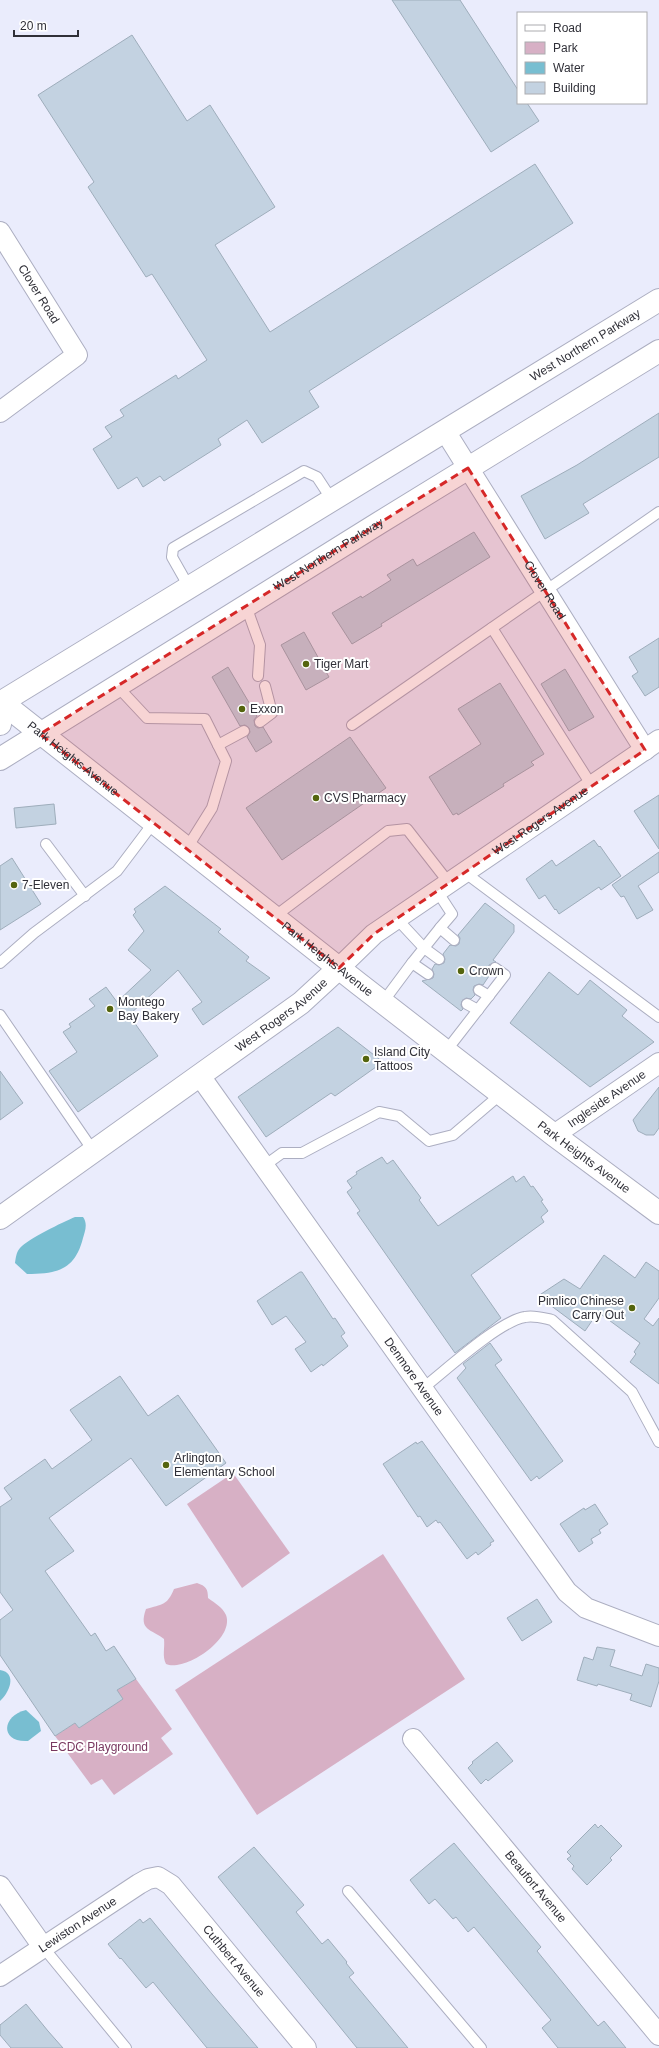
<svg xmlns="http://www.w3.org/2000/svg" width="659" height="2048" font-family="Helvetica,sans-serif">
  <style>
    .green { fill: #d7b0c5 }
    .water { fill: #78bed1 }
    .building { fill: #c3d2e1; stroke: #9eadbb }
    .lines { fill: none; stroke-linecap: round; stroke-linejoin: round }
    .service-casing { stroke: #acaec1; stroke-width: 12 }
    .minor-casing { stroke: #acaec1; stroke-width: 22 }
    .tertiary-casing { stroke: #acaec1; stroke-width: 24 }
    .secondary-casing { stroke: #acaec1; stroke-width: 24 }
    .primary-casing { stroke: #acaec1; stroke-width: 24 }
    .service { stroke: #fff; stroke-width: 10 }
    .minor { stroke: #fff; stroke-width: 20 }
    .tertiary { stroke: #fff; stroke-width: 22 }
    .secondary { stroke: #fff; stroke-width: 22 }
    .primary { stroke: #fff; stroke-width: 22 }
    .marked { fill: #d62828; fill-opacity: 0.2; stroke: #d62828; stroke-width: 3; stroke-dasharray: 8 5; stroke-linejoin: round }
    .poi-dot { fill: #54650e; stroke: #fff; stroke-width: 1.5 }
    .labels { text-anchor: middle; stroke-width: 4; stroke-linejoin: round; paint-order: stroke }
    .street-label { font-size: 12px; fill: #303038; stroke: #fff }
    .poi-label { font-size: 12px; fill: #303038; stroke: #fff; text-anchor: start }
    .park-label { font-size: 12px; fill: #793860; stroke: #fff }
  </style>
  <rect width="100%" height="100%" fill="#eaecfc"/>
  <g class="green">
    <polygon points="233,1473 290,1553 242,1588 187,1504"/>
    <polygon points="383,1554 465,1679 257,1815 175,1690"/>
    <path d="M197,1583C206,1586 208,1589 208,1598C215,1603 223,1608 226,1615C235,1639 185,1672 166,1664C162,1656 165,1648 164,1639C152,1629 138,1631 146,1609C162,1604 167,1606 174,1589Z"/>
    <polygon points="136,1679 172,1729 161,1738 173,1754 114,1795 102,1779 91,1785 55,1736 75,1723 79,1728 122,1699 117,1690"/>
  </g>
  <g class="water">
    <path d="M75,1217H83C88,1224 85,1231 83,1238C75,1270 57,1274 27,1274L15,1263C16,1257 16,1253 20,1248C28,1239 63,1222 75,1217Z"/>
    <path d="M0,1670C18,1673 9,1693 0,1701Z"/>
    <path d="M26,1710L39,1722L41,1731L28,1741C0,1743 1,1716 26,1710Z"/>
  </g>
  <g class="building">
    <polygon points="392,0 460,0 518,90 518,103 527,103 539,121 491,152"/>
    <polygon points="132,35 187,121 210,105 275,207 215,245 270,332 535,164 573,223 309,391 319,407 262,443 247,420 218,439 221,445 164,481 160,476 143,487 137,477 118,489 93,449 112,437 105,427 124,416 120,410 176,375 178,379 207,360 152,274 146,277 88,187 94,182 38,95"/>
    <polygon points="659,413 659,457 583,504 589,513 545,539 521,496 577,465"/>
    <polygon points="474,532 490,557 381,624 382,626 352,644 332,613 361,596 362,598 391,580 387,575 413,559 417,566"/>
    <polygon points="304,632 329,677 306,690 281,645"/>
    <polygon points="659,638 659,687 645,696 632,676 638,672 629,657"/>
    <polygon points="228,667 257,716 254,720 255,726 258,728 263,727 272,742 256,752 247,737 250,732 249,728 245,725 240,726 212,677"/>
    <polygon points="565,669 594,717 569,731 541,684"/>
    <polygon points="500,683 544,754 531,762 534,765 503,784 504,786 458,815 457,813 453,815 429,777 481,744 458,709"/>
    <polygon points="350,737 386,788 282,860 246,808"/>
    <polygon points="659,795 659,849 634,811"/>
    <polygon points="54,804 56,824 16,828 14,808"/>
    <polygon points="594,840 599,847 600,846 621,876 601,890 599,887 559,914 556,909 555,910 545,895 539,899 526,879 552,860 556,866"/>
    <polygon points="659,852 659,872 638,886 653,910 637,919 624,896 621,897 612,885"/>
    <polygon points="12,858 41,904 0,930 0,866"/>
    <polygon points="165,886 221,929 218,932 249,957 246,961 270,978 203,1025 192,1009 202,1002 178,970 129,1015 158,1056 78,1112 49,1071 77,1052 63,1032 71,1027 69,1024 95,1006 89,999 106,987 117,1002 151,970 128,950 144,931 133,915 136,912 134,909"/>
    <polygon points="485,903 514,925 514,932 493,960 496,962 489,965 489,970 491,973 483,985 479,984 474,986 473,990 475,995 471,999 466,998 462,1001 461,1005 463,1009 461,1011 422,981 433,978 434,974 432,969 435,964 439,965 444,963 445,959 443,954 450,945 456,946 459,944 460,938 458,935"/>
    <polygon points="549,972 578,995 590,980 627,1010 622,1016 654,1042 590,1087 510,1023"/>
    <polygon points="338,1027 383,1062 335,1096 331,1093 266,1137 238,1097"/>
    <polygon points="0,1071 23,1103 0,1120"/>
    <polygon points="659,1087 659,1128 654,1135 646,1135 638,1131 633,1120"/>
    <polygon points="382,1157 387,1164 393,1160 421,1198 419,1200 438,1226 513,1176 516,1182 524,1176 531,1187 533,1186 543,1200 541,1201 548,1211 541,1217 544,1222 471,1275 501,1318 455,1353 357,1213 360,1211 347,1192 352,1188 347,1181 357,1174 356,1172"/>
    <polygon points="604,1255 635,1278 646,1262 659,1271 659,1298 644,1319 653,1326 659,1318 659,1384 630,1362 636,1354 634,1352 640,1343 598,1312 585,1331 538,1296 564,1279 580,1289"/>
    <polygon points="300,1272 302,1272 333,1319 335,1318 345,1333 341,1336 348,1346 323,1366 322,1364 311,1372 295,1349 306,1342 286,1316 272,1325 257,1301"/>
    <polygon points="490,1343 502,1360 495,1365 563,1461 539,1479 537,1476 531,1481 457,1378 466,1368 463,1364"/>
    <polygon points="120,1376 148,1416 178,1395 226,1463 166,1506 131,1458 49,1518 74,1551 45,1571 91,1636 95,1633 106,1651 114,1646 136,1679 117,1690 123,1699 79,1728 75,1723 55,1736 0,1655 0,1620 13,1610 0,1592 0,1507 12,1499 4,1488 45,1459 52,1469 92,1440 70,1410"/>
    <polygon points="422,1441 494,1541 490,1543 491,1545 478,1555 476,1552 467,1559 440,1522 438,1523 436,1520 427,1527 420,1516 418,1517 383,1464 416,1442 417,1444"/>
    <polygon points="595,1504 608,1524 599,1530 601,1533 591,1539 593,1543 579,1552 560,1524 584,1508 585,1510"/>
    <polygon points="537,1599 552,1622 522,1641 507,1618"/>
    <polygon points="597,1647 615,1650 610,1666 642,1676 646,1664 659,1668 659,1681 651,1707 630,1700 632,1694 598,1684 597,1686 577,1680 584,1657 593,1660"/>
    <polygon points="497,1742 513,1761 488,1781 486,1779 481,1784 468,1768 473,1763 472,1762"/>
    <polygon points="595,1824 598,1828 601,1825 622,1846 610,1858 612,1860 587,1885 572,1869 574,1866 567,1859 571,1856 567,1852"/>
    <polygon points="454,1843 541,1947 537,1951 598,2026 604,2021 626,2048 558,2048 542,2028 551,2020 474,1927 468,1932 456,1917 453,1919 435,1899 429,1904 410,1880"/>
    <polygon points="254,1847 304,1905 296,1912 322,1944 328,1939 347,1962 346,1963 354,1973 349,1977 408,2048 357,2048 218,1877"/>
    <polygon points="150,1918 212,1994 258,2048 207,2048 153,1982 146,1988 121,1958 120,1959 108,1944 140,1919 143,1923"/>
    <polygon points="26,2004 48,2031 63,2048 11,2048 0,2035 0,2025"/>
  </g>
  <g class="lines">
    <g class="service-casing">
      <g id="service">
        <polyline points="189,587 172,557 173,548 304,471 317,477 332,500"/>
        <polyline points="246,606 260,645 258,676"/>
        <polyline points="492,628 592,786"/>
        <polyline points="117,686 147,718 205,719 226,761 212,808 187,848"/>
        <polyline points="260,722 272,713 265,686"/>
        <polyline points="352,725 659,512"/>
        <polyline points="218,745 244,731"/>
        <polyline points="46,844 85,896"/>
        <polyline points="464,872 659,1017"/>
        <polyline points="437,891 452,914 440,928"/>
        <polyline points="274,917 388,831 407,829 449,883"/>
        <polyline points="397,919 424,948 412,963 428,974"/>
        <polyline points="439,959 424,948 440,928 454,940"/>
        <polyline points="0,963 34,933 117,871 154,822"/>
        <polyline points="479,990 489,996"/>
        <polyline points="383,1002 412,963"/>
        <polyline points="467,1004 478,1010"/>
        <polyline points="0,1015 94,1152"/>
        <polyline points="446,1051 505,975 495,968"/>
        <polyline points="264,1166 282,1153 302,1153 379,1112 399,1116 429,1141 453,1135 501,1094"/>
        <path d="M423,1388C445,1371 499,1321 525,1317C534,1315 543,1318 552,1320L632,1392L659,1442"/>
        <polyline points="348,1891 481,2048"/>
        <polyline points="43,1947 126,2048"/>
      </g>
    </g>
    <g class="minor-casing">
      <g id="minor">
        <path id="s1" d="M0,232L77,355L0,412"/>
        <path id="s2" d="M445,431L645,750"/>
        <path id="s3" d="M339,968L374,934L659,740"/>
        <path id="s4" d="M200,1076L567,1592L586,1608L659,1636"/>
        <path id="s5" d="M554,1135L659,1063"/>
        <path id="s6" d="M413,1739L659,2035"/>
        <polyline points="0,1886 43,1947"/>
        <path id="s7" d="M0,1976L139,1884L148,1879L158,1877L171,1885L306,2048"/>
      </g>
    </g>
    <g class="tertiary-casing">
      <g id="tertiary">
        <path id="s8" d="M0,1218L301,1003L339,968"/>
      </g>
    </g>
    <g class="secondary-casing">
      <g id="secondary">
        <path id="s9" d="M0,701L359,984L554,1135L659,1213"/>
      </g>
    </g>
    <g class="primary-casing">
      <g id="primary">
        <path id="s10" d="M0,703L659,300"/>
        <polyline points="0,724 2,702"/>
        <path id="s11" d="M0,759L379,523L659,351"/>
      </g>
    </g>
    <use href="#service" class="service"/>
    <use href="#minor" class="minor"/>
    <use href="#tertiary" class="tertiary"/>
    <use href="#secondary" class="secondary"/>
    <use href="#primary" class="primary"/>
  </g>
  <path class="marked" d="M468,468L645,750L374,934L339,968L40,734Z"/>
  <g class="poi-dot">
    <circle cx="306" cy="664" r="4"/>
    <circle cx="242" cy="709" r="4"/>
    <circle cx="316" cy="798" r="4"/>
    <circle cx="14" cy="885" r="4"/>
    <circle cx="461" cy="971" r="4"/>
    <circle cx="110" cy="1009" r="4"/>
    <circle cx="366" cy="1059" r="4"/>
    <circle cx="632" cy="1308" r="4"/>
    <circle cx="166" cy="1465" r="4"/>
  </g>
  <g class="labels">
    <g class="street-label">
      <text dy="4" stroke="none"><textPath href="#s1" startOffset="73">Clover Road</textPath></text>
      <text dy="4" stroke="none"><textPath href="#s10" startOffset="686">West Northern Parkway</textPath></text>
      <text dy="4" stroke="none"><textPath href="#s11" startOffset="387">West Northern Parkway</textPath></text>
      <text dy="4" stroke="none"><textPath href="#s2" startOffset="188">Clover Road</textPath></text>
      <text dy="4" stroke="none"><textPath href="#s9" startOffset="93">Park Heights Avenue</textPath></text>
      <text dy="4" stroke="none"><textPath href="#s3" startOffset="250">West Rogers Avenue</textPath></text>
      <text dy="4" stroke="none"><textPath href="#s9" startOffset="417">Park Heights Avenue</textPath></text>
      <text dy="4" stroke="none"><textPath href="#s8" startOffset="347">West Rogers Avenue</textPath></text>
      <text dy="4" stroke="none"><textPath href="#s5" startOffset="64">Ingleside Avenue</textPath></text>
      <text dy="4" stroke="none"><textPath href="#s9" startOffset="741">Park Heights Avenue</textPath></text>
      <text dy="4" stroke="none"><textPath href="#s4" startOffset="369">Denmore Avenue</textPath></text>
      <text dy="4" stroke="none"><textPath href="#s6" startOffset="192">Beaufort Avenue</textPath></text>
      <text dy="4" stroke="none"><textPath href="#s7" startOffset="93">Lewiston Avenue</textPath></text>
      <text dy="4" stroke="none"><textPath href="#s7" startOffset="301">Cuthbert Avenue</textPath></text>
    </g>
    <g class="poi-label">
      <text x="314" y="668">Tiger Mart</text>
      <text x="250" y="713">Exxon</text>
      <text x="324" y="802">CVS Pharmacy</text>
      <text x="22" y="889">7-Eleven</text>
      <text x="469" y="975">Crown</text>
      <text x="118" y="1006">Montego<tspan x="118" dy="14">Bay Bakery</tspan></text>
      <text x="374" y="1056">Island City<tspan x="374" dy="14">Tattoos</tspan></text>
      <text x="624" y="1305" text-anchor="end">Pimlico Chinese<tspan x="624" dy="14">Carry Out</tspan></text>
      <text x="174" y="1462">Arlington<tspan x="174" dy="14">Elementary School</tspan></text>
    </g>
    <g class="park-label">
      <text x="99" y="1751">ECDC Playground</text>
    </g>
  </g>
  <rect x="517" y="12" width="130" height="92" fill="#ffffff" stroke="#acacaf"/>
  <rect x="525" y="25" width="20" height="6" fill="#ffffff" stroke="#acacaf"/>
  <text x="553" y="32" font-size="12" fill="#303038">Road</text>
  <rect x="525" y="42" width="20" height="12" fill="#d7b0c5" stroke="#acacaf"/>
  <text x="553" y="52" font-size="12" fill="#303038">Park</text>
  <rect x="525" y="62" width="20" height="12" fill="#78bed1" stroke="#acacaf"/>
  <text x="553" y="72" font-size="12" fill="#303038">Water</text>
  <rect x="525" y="82" width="20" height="12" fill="#c3d2e1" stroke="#acacaf"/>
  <text x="553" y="92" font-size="12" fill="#303038">Building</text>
  <path d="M14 30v6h64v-6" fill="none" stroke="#303038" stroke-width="2"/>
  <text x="20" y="30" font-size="12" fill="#303038" stroke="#ffffff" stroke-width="3" paint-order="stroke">20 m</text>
</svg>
